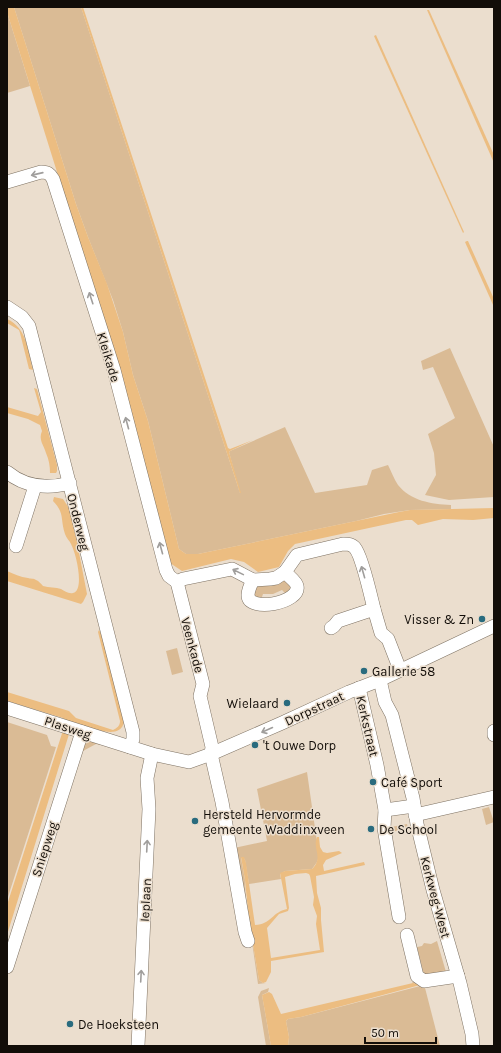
<svg xmlns="http://www.w3.org/2000/svg" width="501" height="1053" font-family="Karla,sans-serif">
  <style>
    .green { fill: #dabb95 }
    .water { fill: #ecbd81; fill-rule: evenodd }
    .lines { fill: none; stroke-linecap: round; stroke-linejoin: round }
    .minor-casing { stroke: #7e7263; stroke-width: 14 }
    .minor { stroke: #fff; stroke-width: 13 }
    .oneway { stroke: #a09e9c }
    .poi-dot { fill: #296b7e; stroke: #ebdece; stroke-width: 1.5 }
    .labels { text-anchor: middle; stroke-width: 3; stroke-linejoin: round; paint-order: stroke }
    .street-label { font-size: 13px; fill: #120d08; stroke: #ebdece }
    .poi-label { font-size: 13px; fill: #120d08; stroke: #ebdece; text-anchor: start }
  </style>
  <rect width="100%" height="100%" fill="#ebdece"/>
  <g class="green">
    <path d="M14,7H81L240,493L229,452L230,451L285,427L315,493L367,485L372,470L388,465C391,471 394,479 398,485C411,501 431,504 451,505V509L410,510L384,514L356,521L198,554H186L179,549L148,421L133,375L123,332L113,300L88,237L76,204Z"/>
    <polygon points="7,12 30,86 7,93"/>
    <polygon points="450,348 494,447 494,497 449,500 425,495 436,475 434,453 428,434 455,418 433,367 423,370 421,361"/>
    <polygon points="283,578 292,587 287,595 282,590 273,594 263,594 261,600 254,597 255,586"/>
    <polygon points="177,648 183,672 172,675 166,651"/>
    <polygon points="7,722 47,735 51,746 56,747 7,900"/>
    <polygon points="91,741 103,743 102,745 96,744 83,751 82,753 83,745"/>
    <polygon points="307,772 319,856 317,862 312,869 285,871 280,874 281,879 249,884 245,860 243,857 241,858 245,880 246,901 244,901 234,848 267,841 257,789"/>
    <polygon points="489,807 494,822 486,825 482,809"/>
    <polygon points="407,824 408,828 392,832 391,827"/>
    <polygon points="249,921 259,980 263,983 266,983 258,984"/>
    <polygon points="437,941 446,972 424,975 417,947 422,946 424,943 431,944"/>
    <polygon points="416,981 424,984 440,1046 288,1046 289,1037 286,1021 288,1019 301,1017 420,986 413,983 412,982"/>
    <polygon points="269,988 268,992 262,995 271,1046 266,1046 258,997 261,991"/>
  </g>
  <g class="water">
    <polygon points="7,7 14,7 76,204 88,237 107,284 123,332 133,375 148,421 179,549 186,554 198,554 399,512 410,510 494,508 494,518 473,520 443,519 418,525 412,520 406,520 295,544 288,551 279,567 258,572 244,562 231,559 182,571 170,563 131,416 132,412 7,12"/>
    <polygon points="81,7 83,7 228,448 230,449 253,440 230,451 229,452 241,493 240,493"/>
    <polygon points="427,10 429,10 494,155 494,163"/>
    <polygon points="376,35 464,232 463,233 374,36"/>
    <polygon points="467,241 468,241 494,299 494,307 465,242"/>
    <path d="M7,319C27,328 28,351 33,370L29,369L20,333L19,330L7,323Z"/>
    <path d="M34,388L37,389L57,465V471L56,473H50C50,466 49,460 46,453C44,445 38,440 42,431L40,425L28,419L7,413V407L38,416L41,412Z"/>
    <path d="M54,497L63,499L69,508L76,537L87,594L83,602L81,604L7,581V571C14,574 20,577 28,578C30,579 34,578 36,580C39,581 41,584 43,586C49,588 56,587 61,589C65,591 68,594 73,593C85,590 76,553 71,544C70,541 66,538 65,534C60,519 65,513 53,501Z"/>
    <path d="M99,630L101,633L124,722C120,742 88,726 75,723L70,731L7,935V905L66,721L63,718L7,701V692L69,711L76,718L113,730C117,728 120,726 120,721L98,632Z"/>
    <path d="M317,837H319L320,847L323,852L327,853L339,851L342,853L326,860L323,865L324,871L364,862L365,865L316,876L317,893L321,908V920L324,952L271,961V972L266,982L263,983L259,980L249,921L245,880L241,857H244L246,863L255,925C272,924 272,912 287,909L280,873L285,871L312,869C324,857 312,849 317,837ZM306,873L309,874L310,876L314,897L313,905L317,916L316,924L320,950L271,958L267,928L279,914L288,911L289,908L285,877L295,874Z"/>
    <polygon points="413,983 420,985 301,1017 288,1019 286,1021 289,1037 288,1046 271,1046 262,995 269,992 272,994 281,1014"/>
  </g>
  <g class="lines">
    <g class="minor-casing">
      <g id="minor">
        <path d="M7,182L41,172C48,172 50,174 53,179L114,370L166,570L169,576L177,582"/>
        <polyline points="7,307 22,317 29,326 133,732 133,739 130,747"/>
        <path d="M7,472C25,487 48,489 70,483"/>
        <polyline points="16,546 35,486"/>
        <path d="M253,580C251,584 248,590 248,595C248,613 301,603 297,586C296,581 288,576 285,572"/>
        <polyline points="177,582 203,684 200,696 212,747 211,754 222,802 245,932 248,941"/>
        <path d="M177,582L183,579L232,569L253,580L270,579L276,578L285,572L297,555L343,544C348,544 352,544 355,548C362,556 371,597 374,609"/>
        <polyline points="331,628 334,626 338,621 374,609 381,633 388,639 400,670"/>
        <polyline points="380,680 385,702 392,715 413,798 417,824 433,890 460,983 472,1034 473,1046"/>
        <polyline points="359,688 377,765 385,810 384,828 399,917"/>
        <polyline points="7,708 152,754 189,762 211,754 282,723 349,692 380,680 494,626"/>
        <polyline points="494,731 494,735"/>
        <polyline points="385,810 414,806"/>
        <polyline points="415,815 494,797"/>
        <polyline points="407,935 417,976 424,981 458,976"/>
        <polyline points="7,967 82,732"/>
        <polyline points="138,1046 149,809 147,778 152,754"/>
      </g>
    </g>
    <use href="#minor" class="minor"/>
  </g>
  <defs><path id="oneway-shaft" d="M-6 0H5M1.5-3L5.5 0L1.5 3" fill="none" stroke-width="1.6" stroke-linecap="round" stroke-linejoin="round"/></defs>
  <g class="oneway">
    <use href="#oneway-shaft" transform="translate(37 174) rotate(167)"/>
    <use href="#oneway-shaft" transform="translate(91 298) rotate(-108)"/>
    <use href="#oneway-shaft" transform="translate(127 423) rotate(-105)"/>
    <use href="#oneway-shaft" transform="translate(161 548) rotate(-105)"/>
    <use href="#oneway-shaft" transform="translate(238 572) rotate(-154)"/>
    <use href="#oneway-shaft" transform="translate(363 572) rotate(-106)"/>
    <use href="#oneway-shaft" transform="translate(267 730) rotate(156)"/>
    <use href="#oneway-shaft" transform="translate(147 846) rotate(-87)"/>
    <use href="#oneway-shaft" transform="translate(141 976) rotate(-87)"/>
  </g>
  <g class="poi-dot">
    <circle cx="482" cy="619" r="4"/>
    <circle cx="364" cy="671" r="4"/>
    <circle cx="287" cy="703" r="4"/>
    <circle cx="255" cy="745" r="4"/>
    <circle cx="373" cy="782" r="4"/>
    <circle cx="195" cy="821" r="4"/>
    <circle cx="371" cy="829" r="4"/>
    <circle cx="70" cy="1024" r="4"/>
  </g>
  <g class="labels">
    <g class="street-label">
      <text transform="translate(109 357) rotate(73)" y="5">Kleikade</text>
      <text transform="translate(79 522) rotate(76)" y="5">Onderweg</text>
      <text transform="translate(193 645) rotate(75)" y="5">Veenkade</text>
      <text transform="translate(314 708) rotate(-25)" y="5">Dorpstraat</text>
      <text transform="translate(368 726) rotate(77)" y="5">Kerkstraat</text>
      <text transform="translate(68 727) rotate(18)" y="5">Plasweg</text>
      <text transform="translate(44 849) rotate(-72)" y="5">Sniepweg</text>
      <text transform="translate(436 897) rotate(75)" y="5">Kerkweg-West</text>
      <text transform="translate(145 900) rotate(-87)" y="5">Ieplaan</text>
    </g>
    <g class="poi-label">
      <text x="474" y="624" text-anchor="end">Visser &amp; Zn</text>
      <text x="372" y="676">Gallerie 58</text>
      <text x="279" y="708" text-anchor="end">Wielaard</text>
      <text x="263" y="750">'t Ouwe Dorp</text>
      <text x="381" y="787">Café Sport</text>
      <text x="203" y="819">Hersteld Hervormde<tspan x="203" dy="15">gemeente Waddinxveen</tspan></text>
      <text x="379" y="834">De School</text>
      <text x="78" y="1029">De Hoeksteen</text>
    </g>
  </g>
  <rect width="501" height="1053" fill="none" stroke="#120d08" stroke-width="16"/>
  <path d="M365 1037v6h71v-6" fill="none" stroke="#120d08" stroke-width="2"/>
  <text x="371" y="1037" font-size="12" fill="#120d08" stroke="#ebdece" stroke-width="3" paint-order="stroke">50 m</text>
</svg>
